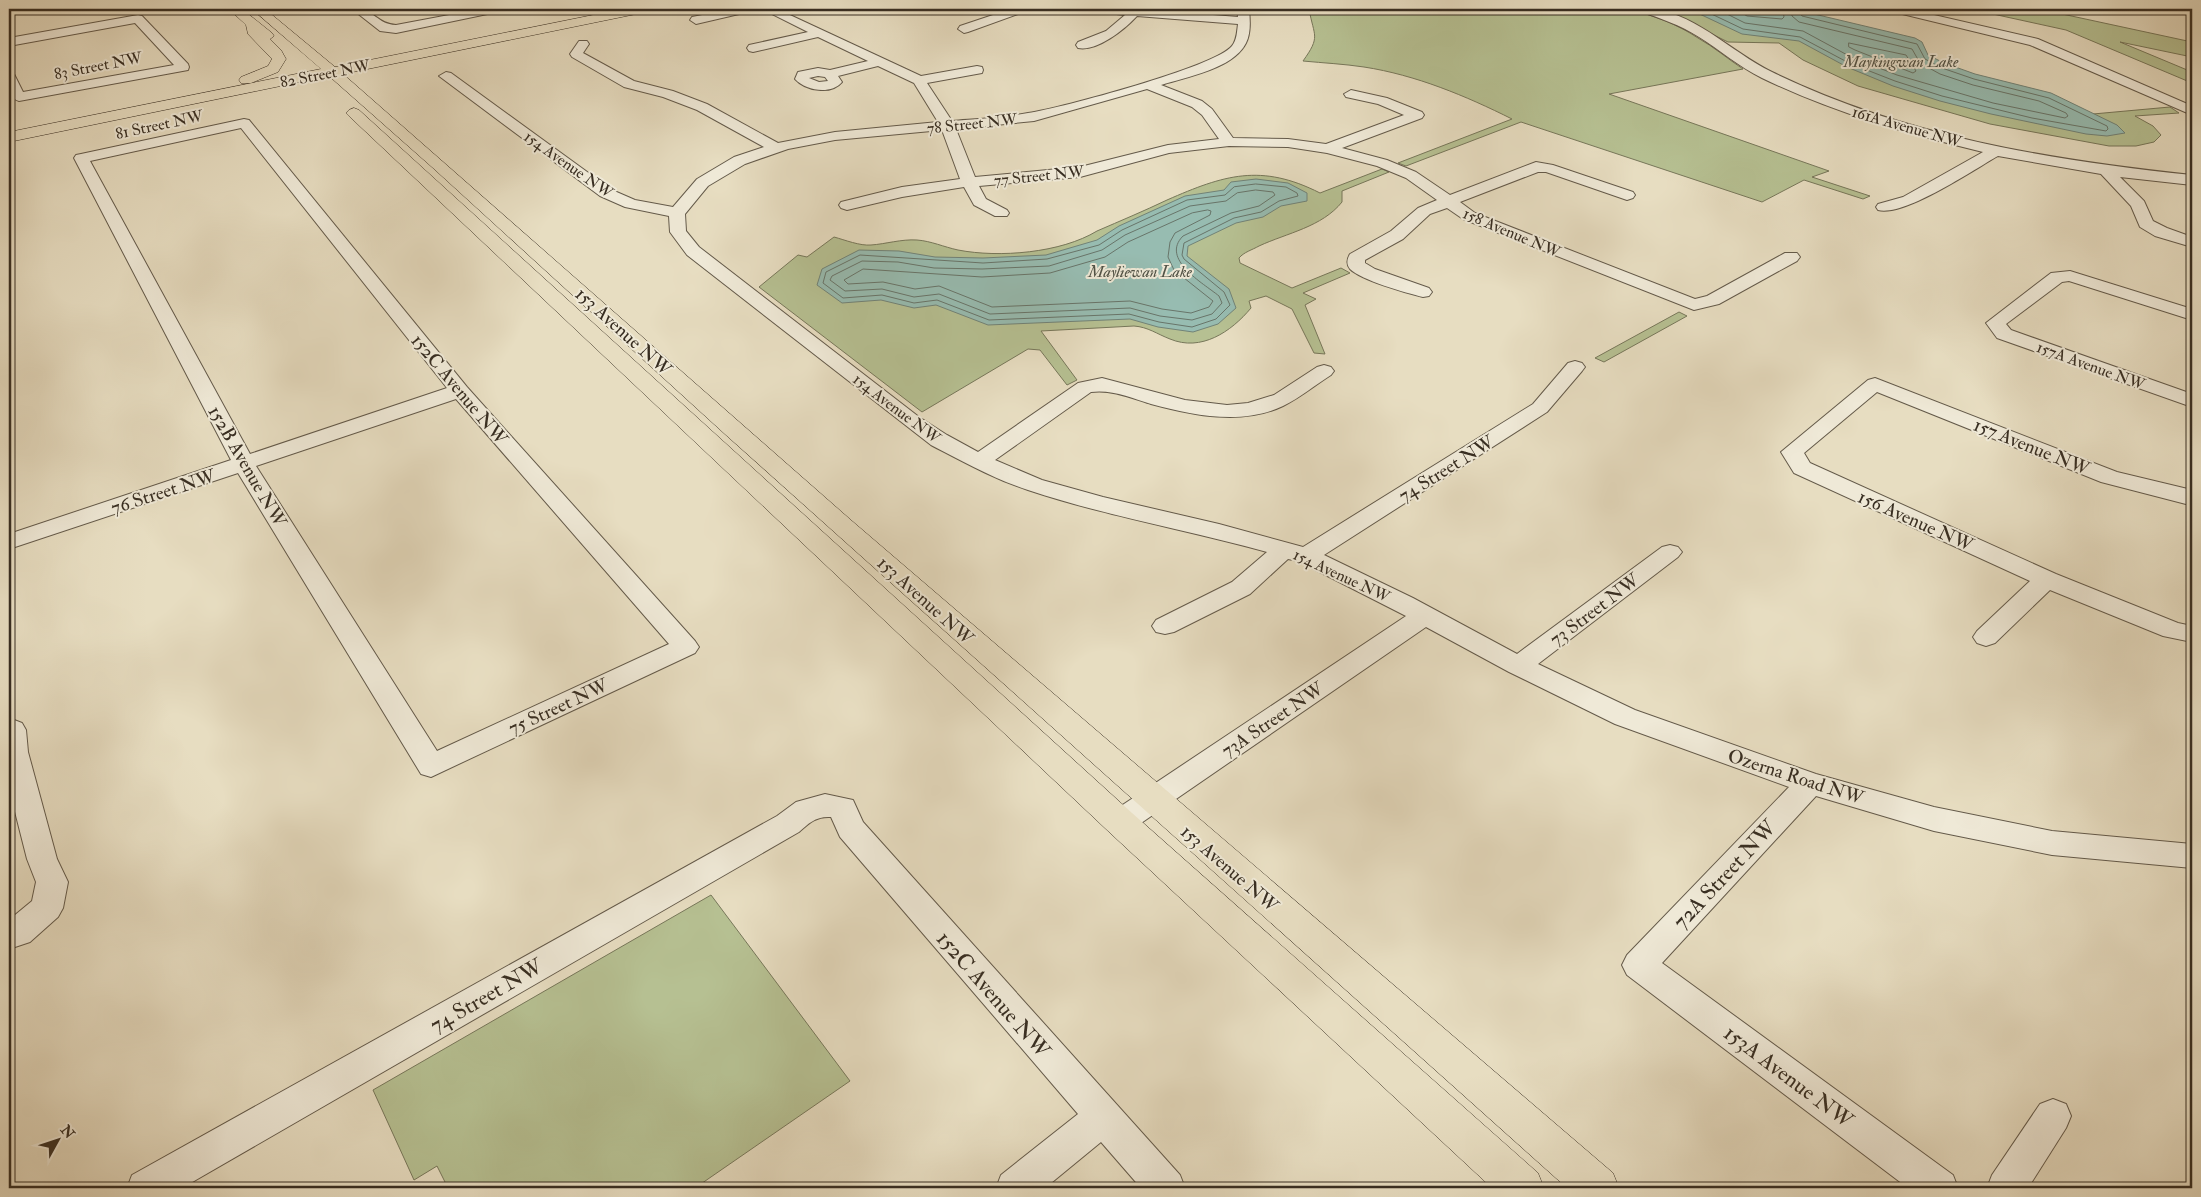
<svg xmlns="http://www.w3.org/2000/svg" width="2201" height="1197" font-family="'IM FELL Double Pica',serif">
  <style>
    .green { fill: #b6c092; stroke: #77775a }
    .water { fill: #97bcb1; stroke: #718378 }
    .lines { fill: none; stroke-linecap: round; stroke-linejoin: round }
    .shore { stroke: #68756a; stroke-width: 1 }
    .minor-casing { stroke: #645a4a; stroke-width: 2 }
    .major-casing { stroke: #382e22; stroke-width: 1 }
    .minor { fill: #efe9d7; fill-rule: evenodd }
    .major { fill: #e7ddc1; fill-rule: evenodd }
    .labels { text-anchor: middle; stroke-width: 4; stroke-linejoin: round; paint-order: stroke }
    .far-water-label { font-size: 16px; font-style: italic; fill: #505246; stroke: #efe9d7 }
    .far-street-label { font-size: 16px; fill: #382e22; stroke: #efe9d7 }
    .street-label { font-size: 19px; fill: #382e22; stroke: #efe9d7 }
    .near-street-label { font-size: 22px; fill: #382e22; stroke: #efe9d7 }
  </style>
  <rect width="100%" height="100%" fill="#e7ddc1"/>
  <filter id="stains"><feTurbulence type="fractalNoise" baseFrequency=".004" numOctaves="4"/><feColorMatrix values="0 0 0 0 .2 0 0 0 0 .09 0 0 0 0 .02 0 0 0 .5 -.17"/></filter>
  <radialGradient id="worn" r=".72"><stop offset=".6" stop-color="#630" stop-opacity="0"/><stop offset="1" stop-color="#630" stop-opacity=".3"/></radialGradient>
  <g class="green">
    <path d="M1309,9H1630C1654,16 1677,24 1698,38C1714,47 1728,59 1743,69L1609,94L1829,171L1812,177L1870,196L1863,199L1804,180L1762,202L1521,122L1406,166L1398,163L1512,119C1466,96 1416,75 1364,67C1344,64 1324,63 1303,61C1321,36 1314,37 1309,9Z"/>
    <polygon points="1689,9 1745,28 1796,38 2076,125 2093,114 2170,107 2179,113 2135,116 2153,126 2161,135 2154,142 2136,146 2109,146 1990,124 1858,86 1803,60 1779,43 1728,42 1663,10 1683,11"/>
    <polygon points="1970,9 2039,9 2192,42 2192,57 2120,42 2192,72 2192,83 2066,30"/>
    <path d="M1382,169L1389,172L1342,191V202C1322,227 1287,233 1259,246C1252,250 1244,252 1239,258L1240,263L1292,288L1341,268L1350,273L1303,293L1316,299L1305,305L1325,354L1314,353L1292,309L1266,296L1249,301L1251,308C1231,332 1201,352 1170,339C1157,334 1148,327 1134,326L1041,331L1077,380L1067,385L1040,350L1028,349L922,412L759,287L798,255L807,257L834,237C845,240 860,246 871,245C886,244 901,239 917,240C931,241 944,247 958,250C999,258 1061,253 1097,231C1120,221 1144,211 1167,200C1224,175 1261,163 1320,193Z"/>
    <polygon points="1679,312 1687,316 1604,362 1595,358"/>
    <polygon points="711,895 850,1081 695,1188 448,1188 437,1166 414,1180 373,1090"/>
  </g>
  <g class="water">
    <polygon points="1689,9 1793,9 1915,38 1922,42 1928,55 1944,63 1975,74 2051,93 2117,125 2125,133 2107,136 2086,134 1991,114 1940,101 1893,86 1847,67 1799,41 1742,34"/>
    <polygon points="1256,179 1288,183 1307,193 1307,201 1281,206 1263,217 1236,223 1188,246 1187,256 1229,289 1236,308 1218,324 1193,332 1158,327 1130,319 988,325 936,305 914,308 881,300 842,303 817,285 822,269 859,250 899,251 935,257 983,258 1046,255 1097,240 1119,226 1185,196 1224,190 1231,182"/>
  </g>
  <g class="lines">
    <g class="shore">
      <polyline points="1701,9 1743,29 1800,37 1849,63 1895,81 1942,96 2032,118 2106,131 2108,129 2107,126 2049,98 1974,79 1942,68 1925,59 1917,44 1802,16 1797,9"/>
      <polyline points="1717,9 1745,23 1803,31 1851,57 1897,75 1993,103 2065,118 2068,116 2066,113 2039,101 1973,85 1940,74 1920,63 1912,49 1799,22 1792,16 1791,9"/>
      <polyline points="1735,9 1747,16 1782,19 1784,17 1783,9"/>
      <polygon points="1849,43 1906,55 1916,71 1913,73 1855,50 1849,47"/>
      <polygon points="1256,184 1286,187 1297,193 1298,196 1279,201 1261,212 1234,218 1184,243 1182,255 1184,259 1224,292 1230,305 1216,319 1192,327 1159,322 1129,314 989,320 937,300 914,303 882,295 843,298 823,283 826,272 860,255 983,263 1047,259 1099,245 1122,230 1187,200 1225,195 1234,187"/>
      <path d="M1256,190L1273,192L1275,195L1259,206L1231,213L1183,236C1160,259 1203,283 1219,296L1222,303L1212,314L1192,320L1160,316L1130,308L990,314L939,294L914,297L882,289L845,291L830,280L832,276L862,261L898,262L934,268L982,269L1049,266L1102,250L1125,235L1190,206L1226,201L1237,193Z"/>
      <polygon points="1208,210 1211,211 1210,215 1175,233 1170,242 1168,257 1174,270 1213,301 1209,307 1191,313 1162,309 1130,301 992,307 939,286 915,289 883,282 848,284 844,280 863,269 982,277 1050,273 1105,257 1128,242 1192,213"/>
    </g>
    <g class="minor-casing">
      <g id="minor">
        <path d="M352,9C375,8 376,24 396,25L481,9H503L497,12L396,33L380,31Z"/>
        <polygon points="733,9 754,9 752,11 696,24 690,20 692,17"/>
        <path d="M762,9H777L921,76L977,66L982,67L983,70L982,73L927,83L952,121C977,119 1003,118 1028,113C1061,108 1215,67 1232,46C1237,40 1237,31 1238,24L1137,16C1125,29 1097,52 1078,48L1076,45L1078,42L1106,31L1125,15L1099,12L1093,9H1138L1238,17L1237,9H1249C1250,20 1251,33 1246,43C1233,69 1186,77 1161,85L1202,101L1212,109L1233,138L1288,139L1326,144L1404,115L1378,104L1346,97L1344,94L1351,90L1387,98L1422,112L1424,115L1422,118L1342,148L1387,160L1416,172L1450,195L1536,162L1553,165L1633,192L1635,195L1633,198L1627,200L1546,172H1538L1460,202L1475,213L1695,299L1707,296L1785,253H1797L1800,257L1797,261L1719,304L1694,310L1463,219L1447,208L1430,214L1403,239L1365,260V263L1375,269L1429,288L1432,292L1429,296L1423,297C1406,293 1361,280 1350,269C1346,264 1347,259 1350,254L1391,231L1418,208L1437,200L1406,178L1377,166L1327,153L1288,147L1229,146L1169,153L1080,177L979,186L986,199L1007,210L1009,213L1007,216H995L974,205L964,187L902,197L847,210L841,208L839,205L841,202L902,187L960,179L942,130L835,140L788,149L745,164L708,186L685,214L686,231L699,247L919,417L947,435L978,452L1078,383L1102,378L1185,400L1227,405L1248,403L1274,395L1317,367L1324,365L1331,367L1334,371L1331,375C1315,385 1300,398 1283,406C1242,426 1192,415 1151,404C1132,398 1111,389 1091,392L995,460L1042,480L1103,497L1219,524L1303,547L1533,404L1568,363L1575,361L1582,363L1585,367L1582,371L1547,412L1324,555L1413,598L1517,654L1662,547L1670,545L1678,547L1682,552L1678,557L1538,664L1635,710L1816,774L1934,807L2052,831L2192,844V868L2052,855L1934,831L1816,796L1662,963L1953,1175L1958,1188H1908L1627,975L1622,965L1627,955L1789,787L1615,724L1509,672L1426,627L1131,830L1120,834L1109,830L1105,822L1109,814L1406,616L1298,561L1288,559L1250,594L1174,632L1165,634L1156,632L1152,626L1156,620L1232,582L1267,552C1188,530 1106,516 1028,490C994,479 962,461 931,445L687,255L670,232L669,216L625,207L600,196L439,76L446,72L451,73L612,190L635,200L673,207L697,179L734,157L764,147L697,110L663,97L624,87L572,57L570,54L579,41H587L589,44L583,53L634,81L673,91L707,104L778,143L835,132L938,122L914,83L878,66L838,76L842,82C831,95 806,91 795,79L798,72L818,68L830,70L868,61L818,37L753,52L749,51L747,48L749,45L808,32ZM818,76L825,77L828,81L819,82L809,78ZM1147,89L1192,107L1202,115L1219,139L1168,145L1080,167L975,177L956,129L1034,121Z"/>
        <polygon points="1011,9 1028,9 1026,11 968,32 964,33 958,29 960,26"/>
        <path d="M1637,9C1689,5 1728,51 1772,72C1903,136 2049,160 2192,175V185L2120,177L2144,201L2153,221L2167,228L2192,237V247L2155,236L2140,227L2131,206L2101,174L1998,156C1973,170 1904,217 1878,210L1876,207L1878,204L1903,197L1983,152C1908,134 1832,112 1762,78C1739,67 1720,50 1699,37C1680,25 1660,18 1639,11Z"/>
        <polygon points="1888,9 1908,9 2038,39 2192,106 2192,115 2030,45 1890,11"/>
        <path d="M138,15L142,16L188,64L189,67L188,70L19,101C7,98 8,83 9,73L14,74L23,92L174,65L135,23L9,46V38Z"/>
        <path d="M244,119L249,120L467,387L695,641L699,647L695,653L431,777L421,774L238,473L9,549V534L231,460L74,158L76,155L81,154ZM241,128L447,388L250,454L90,161ZM456,399L669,644L437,751L256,466Z"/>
        <polygon points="2070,271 2192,309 2192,320 2069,281 2062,282 2006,324 2011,330 2192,394 2192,407 1997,338 1986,323 2051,273"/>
        <polygon points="1875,378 2117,472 2192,490 2192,504 2186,504 2101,482 1877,392 1804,453 1810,463 2056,574 2178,623 2192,626 2192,642 2163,636 2050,590 1995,643 1986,646 1977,643 1973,637 1977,631 2030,581 1794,473 1781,452 1868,380"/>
        <polygon points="9,718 22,723 26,730 28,752 57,859 68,882 63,908 58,917 30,942 9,949 9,920 32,901 36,882 27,859 9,788"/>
        <path d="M825,794L853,800L863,822L1180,1175L1185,1188H1141L1101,1142L1045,1188H996L1001,1175L1078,1114L840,837L831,817C816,816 809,823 799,832L182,1188H127L132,1175L777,816L796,802Z"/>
        <polygon points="2053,1099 2066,1104 2071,1116 2066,1128 2028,1188 1987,1188 1992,1175 2040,1104"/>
      </g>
    </g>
    <g class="major-casing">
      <g id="major">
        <polygon points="229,9 242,9 272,33 274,36 270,39 281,50 286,59 278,72 251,83 241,83 239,80 241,77 268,66 272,59 248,34 246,25"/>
        <polygon points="252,9 265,9 335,67 623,9 647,9 641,13 343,74 852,521 1613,1173 1619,1188 1567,1188 727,436 433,168 329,76 9,142 9,132 321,69"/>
        <polygon points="354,108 359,110 1132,813 1538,1173 1544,1188 1492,1188 1108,831 349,116 346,113 349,110"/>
      </g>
    </g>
    <use href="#minor" class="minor"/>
    <use href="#major" class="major"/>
  </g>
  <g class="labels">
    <g class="far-water-label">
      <text x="1901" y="67">Maykingwan Lake</text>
      <text x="1140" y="277">Mayliewan Lake</text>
    </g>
    <g class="far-street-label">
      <text transform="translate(98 65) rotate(-11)" y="6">83 Street NW</text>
      <text transform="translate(325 73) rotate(-11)" y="6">82 Street NW</text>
      <text transform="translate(972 123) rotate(-6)" y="6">78 Street NW</text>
      <text transform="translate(159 124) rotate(-12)" y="6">81 Street NW</text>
      <text transform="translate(1907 126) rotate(16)" y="6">161A Avenue NW</text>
      <text transform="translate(569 164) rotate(35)" y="6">154 Avenue NW</text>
      <text transform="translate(1039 175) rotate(-6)" y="6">77 Street NW</text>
      <text transform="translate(1512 232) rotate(23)" y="6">158 Avenue NW</text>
      <text transform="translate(2091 365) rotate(20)" y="6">157A Avenue NW</text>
      <text transform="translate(897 408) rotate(37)" y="6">154 Avenue NW</text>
      <text transform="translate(1342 575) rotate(25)" y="6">154 Avenue NW</text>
    </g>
    <g class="street-label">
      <text transform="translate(624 331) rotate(42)" y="7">153 Avenue NW</text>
      <text transform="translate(460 389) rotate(50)" y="7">152C Avenue NW</text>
      <text transform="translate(2032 446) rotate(22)" y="7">157 Avenue NW</text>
      <text transform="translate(248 466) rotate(60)" y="7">152B Avenue NW</text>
      <text transform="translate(1446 468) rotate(-32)" y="7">74 Street NW</text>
      <text transform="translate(163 491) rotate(-18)" y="7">76 Street NW</text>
      <text transform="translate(1916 520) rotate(24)" y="7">156 Avenue NW</text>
      <text transform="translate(926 600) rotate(42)" y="7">153 Avenue NW</text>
      <text transform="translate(1594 609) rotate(-37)" y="7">73 Street NW</text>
      <text transform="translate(558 706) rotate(-25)" y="7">75 Street NW</text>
      <text transform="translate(1272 719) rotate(-34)" y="7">73A Street NW</text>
      <text transform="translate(1796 776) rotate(18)" y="7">Ozerna Road NW</text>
      <text transform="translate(1230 868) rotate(41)" y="7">153 Avenue NW</text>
    </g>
    <g class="near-street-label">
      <text transform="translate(1724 874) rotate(-47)" y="8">72A Street NW</text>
      <text transform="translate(994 994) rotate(49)" y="8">152C Avenue NW</text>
      <text transform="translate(486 995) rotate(-30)" y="8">74 Street NW</text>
      <text transform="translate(1789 1076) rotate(37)" y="8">153A Avenue NW</text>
    </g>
  </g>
  <rect width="2201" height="1197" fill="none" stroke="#e7ddc1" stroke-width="30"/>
  <rect x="10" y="10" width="2181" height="1177" fill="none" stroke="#382e22" stroke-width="2.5"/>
  <rect x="15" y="15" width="2171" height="1167" fill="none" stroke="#382e22"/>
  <g transform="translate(58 1140) rotate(50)" stroke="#efe9d7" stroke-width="4" paint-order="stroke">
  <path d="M0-4L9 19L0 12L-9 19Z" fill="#382e22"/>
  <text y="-8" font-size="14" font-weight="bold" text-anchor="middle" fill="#382e22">N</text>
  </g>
  <rect width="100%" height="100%" filter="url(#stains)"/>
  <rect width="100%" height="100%" fill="url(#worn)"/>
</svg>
